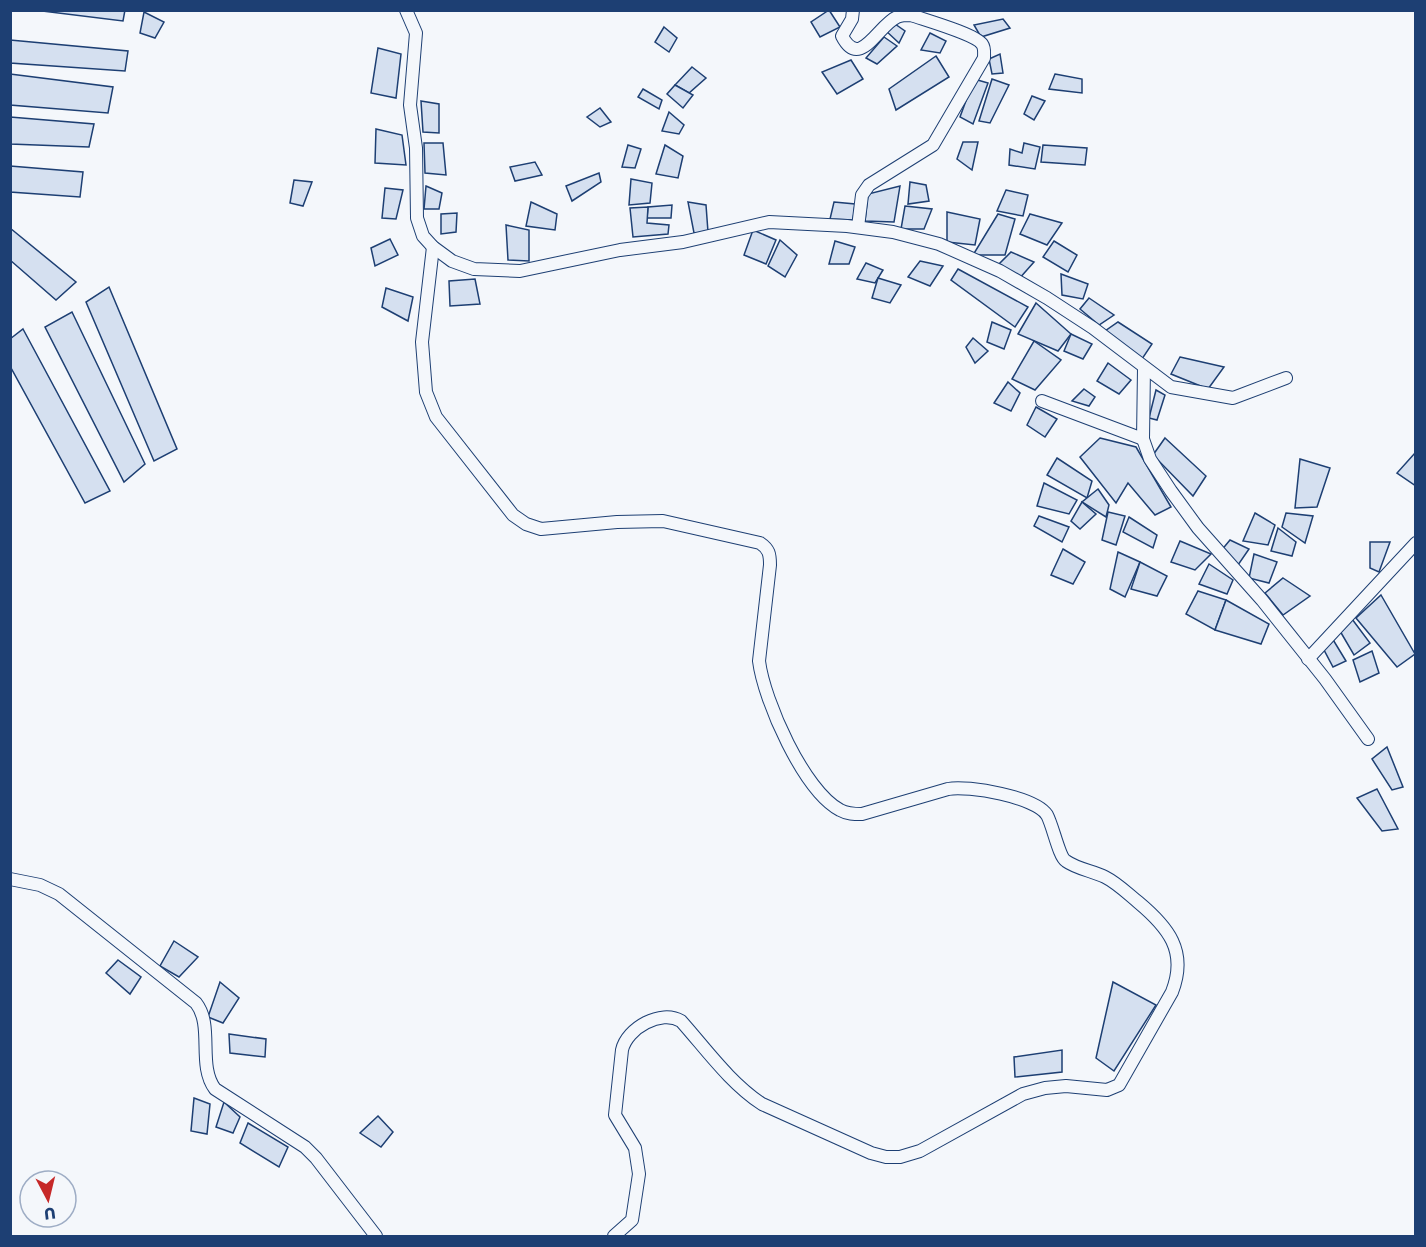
<svg xmlns="http://www.w3.org/2000/svg" width="1426" height="1247" font-family="Poppins,sans-serif">
  <style>
    .building { fill: #d5e0f0; stroke: #1d3f73; stroke-width: 1.5 }
    .lines { fill: none; stroke-linecap: round; stroke-linejoin: round }
    .minor-casing { stroke: #1d3f73; stroke-width: 14 }
    .minor { stroke: #f4f7fb; stroke-width: 12 }
  </style>
  <rect width="100%" height="100%" fill="#f4f7fb"/>
  <g class="building">
    <polygon points="34,10 125,10 123,21"/>
    <polygon points="829,10 840,27 820,37 811,22"/>
    <polygon points="144,12 164,22 155,38 140,33"/>
    <polygon points="1003,19 1010,28 981,37 974,25"/>
    <polygon points="895,24 905,31 899,43 885,30"/>
    <polygon points="664,27 677,38 669,52 655,42"/>
    <polygon points="930,33 946,41 940,53 921,50"/>
    <polygon points="884,37 897,46 877,64 866,58"/>
    <polygon points="10,40 128,51 125,71 10,63"/>
    <polygon points="378,48 401,54 396,98 371,93"/>
    <polygon points="1000,54 1003,73 992,74 989,59"/>
    <polygon points="936,56 949,77 896,110 889,89"/>
    <polygon points="851,60 863,79 837,94 822,72"/>
    <polygon points="692,67 706,78 689,93 675,85"/>
    <polygon points="10,74 113,87 108,113 10,105"/>
    <polygon points="1055,74 1082,79 1082,93 1049,89"/>
    <polygon points="974,79 988,83 973,124 960,117"/>
    <polygon points="992,79 1009,85 990,123 979,121"/>
    <polygon points="675,85 693,95 683,108 667,94"/>
    <polygon points="643,89 662,100 659,109 638,97"/>
    <polygon points="1032,96 1045,101 1034,120 1024,114"/>
    <polygon points="421,101 439,104 439,133 423,132"/>
    <polygon points="600,108 611,122 600,127 587,117"/>
    <polygon points="669,112 684,125 679,134 662,131"/>
    <polygon points="10,117 94,124 89,147 10,144"/>
    <polygon points="376,129 402,135 406,165 375,163"/>
    <polygon points="963,142 978,142 972,170 957,159"/>
    <polygon points="424,143 443,143 446,175 425,173"/>
    <polygon points="1024,143 1040,147 1035,169 1009,165 1010,149 1022,153"/>
    <polygon points="628,145 641,149 635,168 622,167"/>
    <polygon points="665,145 683,156 678,178 656,174"/>
    <polygon points="1043,145 1087,148 1085,165 1041,162"/>
    <polygon points="535,162 542,175 515,181 510,167"/>
    <polygon points="10,166 83,172 80,197 10,192"/>
    <polygon points="599,173 601,182 572,201 566,186"/>
    <polygon points="631,179 652,183 650,203 629,205"/>
    <polygon points="294,180 312,182 303,206 290,203"/>
    <polygon points="910,182 926,185 929,201 908,204"/>
    <polygon points="426,186 442,193 439,209 424,209"/>
    <polygon points="900,186 894,222 865,221 868,194"/>
    <polygon points="385,188 403,190 396,219 382,218"/>
    <polygon points="1006,190 1028,195 1023,216 997,211"/>
    <polygon points="531,202 557,214 555,230 526,226"/>
    <polygon points="688,202 706,205 708,232 694,233"/>
    <polygon points="834,202 855,204 853,220 830,219"/>
    <polygon points="672,205 671,218 647,218 648,207"/>
    <polygon points="905,206 932,209 924,229 901,229"/>
    <polygon points="648,207 647,223 669,225 668,234 633,237 630,208"/>
    <polygon points="947,212 980,219 975,245 947,242"/>
    <polygon points="457,213 456,232 441,234 441,214"/>
    <polygon points="998,214 1015,219 1005,255 973,255"/>
    <polygon points="1030,214 1062,223 1047,245 1020,234"/>
    <polygon points="506,225 529,230 529,261 508,260"/>
    <polygon points="10,228 76,282 56,300 10,260"/>
    <polygon points="753,230 776,240 766,264 744,255"/>
    <polygon points="390,239 398,255 375,266 371,248"/>
    <polygon points="780,240 797,255 785,277 768,266"/>
    <polygon points="835,241 855,247 849,264 829,264"/>
    <polygon points="1054,241 1077,255 1068,272 1043,257"/>
    <polygon points="1011,252 1034,262 1018,280 997,266"/>
    <polygon points="920,261 943,266 930,286 908,277"/>
    <polygon points="866,263 883,270 875,283 857,279"/>
    <polygon points="958,269 1028,307 1015,327 951,280"/>
    <polygon points="1061,274 1088,284 1083,299 1062,295"/>
    <polygon points="878,278 901,285 890,303 872,298"/>
    <polygon points="475,279 480,304 450,306 449,281"/>
    <polygon points="109,287 177,449 154,461 86,302"/>
    <polygon points="386,288 413,297 408,321 382,307"/>
    <polygon points="1089,298 1114,315 1099,325 1080,309"/>
    <polygon points="1036,303 1071,334 1058,351 1018,334"/>
    <polygon points="72,312 145,464 124,482 45,327"/>
    <polygon points="992,322 1011,330 1004,349 987,342"/>
    <polygon points="1118,322 1152,344 1142,359 1105,331"/>
    <polygon points="23,329 110,491 85,503 10,366 10,339"/>
    <polygon points="1071,334 1092,344 1083,359 1064,351"/>
    <polygon points="973,338 988,351 975,363 966,347"/>
    <polygon points="1034,341 1061,360 1035,390 1012,379"/>
    <polygon points="1180,357 1224,367 1208,389 1171,374"/>
    <polygon points="1108,363 1131,380 1119,394 1097,381"/>
    <polygon points="1008,382 1020,393 1011,411 994,403"/>
    <polygon points="1084,389 1095,397 1089,406 1072,401"/>
    <polygon points="1156,390 1165,395 1157,420 1149,418"/>
    <polygon points="1036,407 1057,419 1045,437 1027,425"/>
    <polygon points="1100,438 1136,447 1171,507 1155,515 1128,483 1116,503 1080,457"/>
    <polygon points="1165,438 1206,476 1193,496 1153,455"/>
    <polygon points="1415,453 1416,453 1416,486 1397,473"/>
    <polygon points="1057,458 1092,481 1087,498 1047,475"/>
    <polygon points="1300,459 1330,468 1317,507 1295,508"/>
    <polygon points="1044,483 1077,500 1069,514 1037,506"/>
    <polygon points="1098,489 1109,505 1106,517 1082,502"/>
    <polygon points="1082,502 1096,514 1080,529 1071,521"/>
    <polygon points="1108,512 1125,516 1116,545 1102,540"/>
    <polygon points="1255,513 1275,525 1268,545 1243,541"/>
    <polygon points="1286,513 1313,516 1305,543 1282,527"/>
    <polygon points="1039,516 1069,527 1062,542 1034,526"/>
    <polygon points="1129,517 1157,535 1153,548 1123,532"/>
    <polygon points="1278,528 1296,542 1292,556 1271,551"/>
    <polygon points="1230,540 1249,549 1238,565 1220,552"/>
    <polygon points="1180,541 1211,554 1195,570 1171,562"/>
    <polygon points="1370,542 1390,542 1379,572 1370,568"/>
    <polygon points="1063,549 1085,562 1073,584 1051,575"/>
    <polygon points="1118,552 1140,562 1125,597 1110,589"/>
    <polygon points="1254,554 1277,562 1269,583 1249,578"/>
    <polygon points="1140,562 1167,576 1157,596 1131,589"/>
    <polygon points="1209,564 1233,580 1227,594 1199,584"/>
    <polygon points="1283,578 1310,596 1283,615 1265,593"/>
    <polygon points="1198,591 1226,600 1215,630 1186,614"/>
    <polygon points="1381,595 1415,654 1397,667 1356,618"/>
    <polygon points="1226,600 1269,624 1261,644 1215,630"/>
    <polygon points="1352,619 1370,643 1354,655 1340,631"/>
    <polygon points="1332,638 1346,661 1333,667 1323,648"/>
    <polygon points="1372,651 1379,673 1360,682 1353,660"/>
    <polygon points="1387,747 1403,787 1392,790 1372,759"/>
    <polygon points="1377,789 1398,829 1382,831 1357,798"/>
    <polygon points="174,941 198,957 179,977 160,966"/>
    <polygon points="118,960 141,977 130,994 106,973"/>
    <polygon points="220,982 239,998 223,1023 208,1017"/>
    <polygon points="1113,982 1156,1005 1114,1071 1096,1058"/>
    <polygon points="229,1034 266,1039 265,1057 230,1053"/>
    <polygon points="1062,1050 1062,1072 1015,1077 1014,1057"/>
    <polygon points="194,1098 210,1104 207,1134 191,1131"/>
    <polygon points="224,1102 240,1117 233,1133 216,1127"/>
    <polygon points="378,1116 393,1132 381,1147 360,1133"/>
    <polygon points="248,1123 288,1147 279,1167 240,1143"/>
  </g>
  <g class="lines">
    <g class="minor-casing">
      <g id="minor">
        <polyline points="406,10 416,33 410,105 416,148 417,218 423,236 433,247 452,261 474,269 520,271 620,250 683,242 769,222 847,226 893,232 939,244 1000,271 1047,298 1093,328 1171,387 1233,398 1286,378"/>
        <path d="M853,10L852,19L842,36C860,71 878,25 897,17C901,15 906,15 911,15C925,20 975,34 982,44C985,48 984,53 984,58L933,145L869,185L862,195L858,227"/>
        <path d="M433,247L422,342L426,392L436,417L513,515L526,524L541,529L617,522L663,521L760,543C769,549 770,554 770,565L759,661C764,701 804,791 840,810C847,814 854,814 862,814L948,789C968,785 1036,797 1047,815C1053,826 1059,857 1066,861C1077,869 1093,871 1105,877C1117,883 1127,893 1138,902C1168,927 1188,951 1172,992L1119,1085L1107,1090L1066,1086L1045,1088L1023,1094L920,1151L900,1157H886L871,1153L762,1104C730,1083 706,1049 681,1021C661,1009 627,1028 622,1050L615,1115L635,1148L639,1174L632,1220L614,1236"/>
        <polyline points="1144,368 1143,439 1150,459 1171,491 1198,528 1262,600 1325,679 1368,739"/>
        <polyline points="1042,401 1143,439"/>
        <polyline points="1308,659 1416,543"/>
        <path d="M10,879L40,885L59,894L196,1003C214,1026 197,1065 215,1089L305,1147L316,1158L376,1236"/>
      </g>
    </g>
    <use href="#minor" class="minor"/>
  </g>
  <rect width="1426" height="1247" fill="none" stroke="#1d3f73" stroke-width="24"/>
  <g transform="translate(48 1199) rotate(173)"><circle r="28" fill="#f4f7fb" stroke="#9eadc5" stroke-width="1.5"/>
  <path d="M0-4.5L10 22L0 15L-10 22Z" fill="#c62828"/>
  <text y="-9" font-size="16" font-weight="bold" text-anchor="middle" fill="#1d3f73">U</text>
  </g>
</svg>
